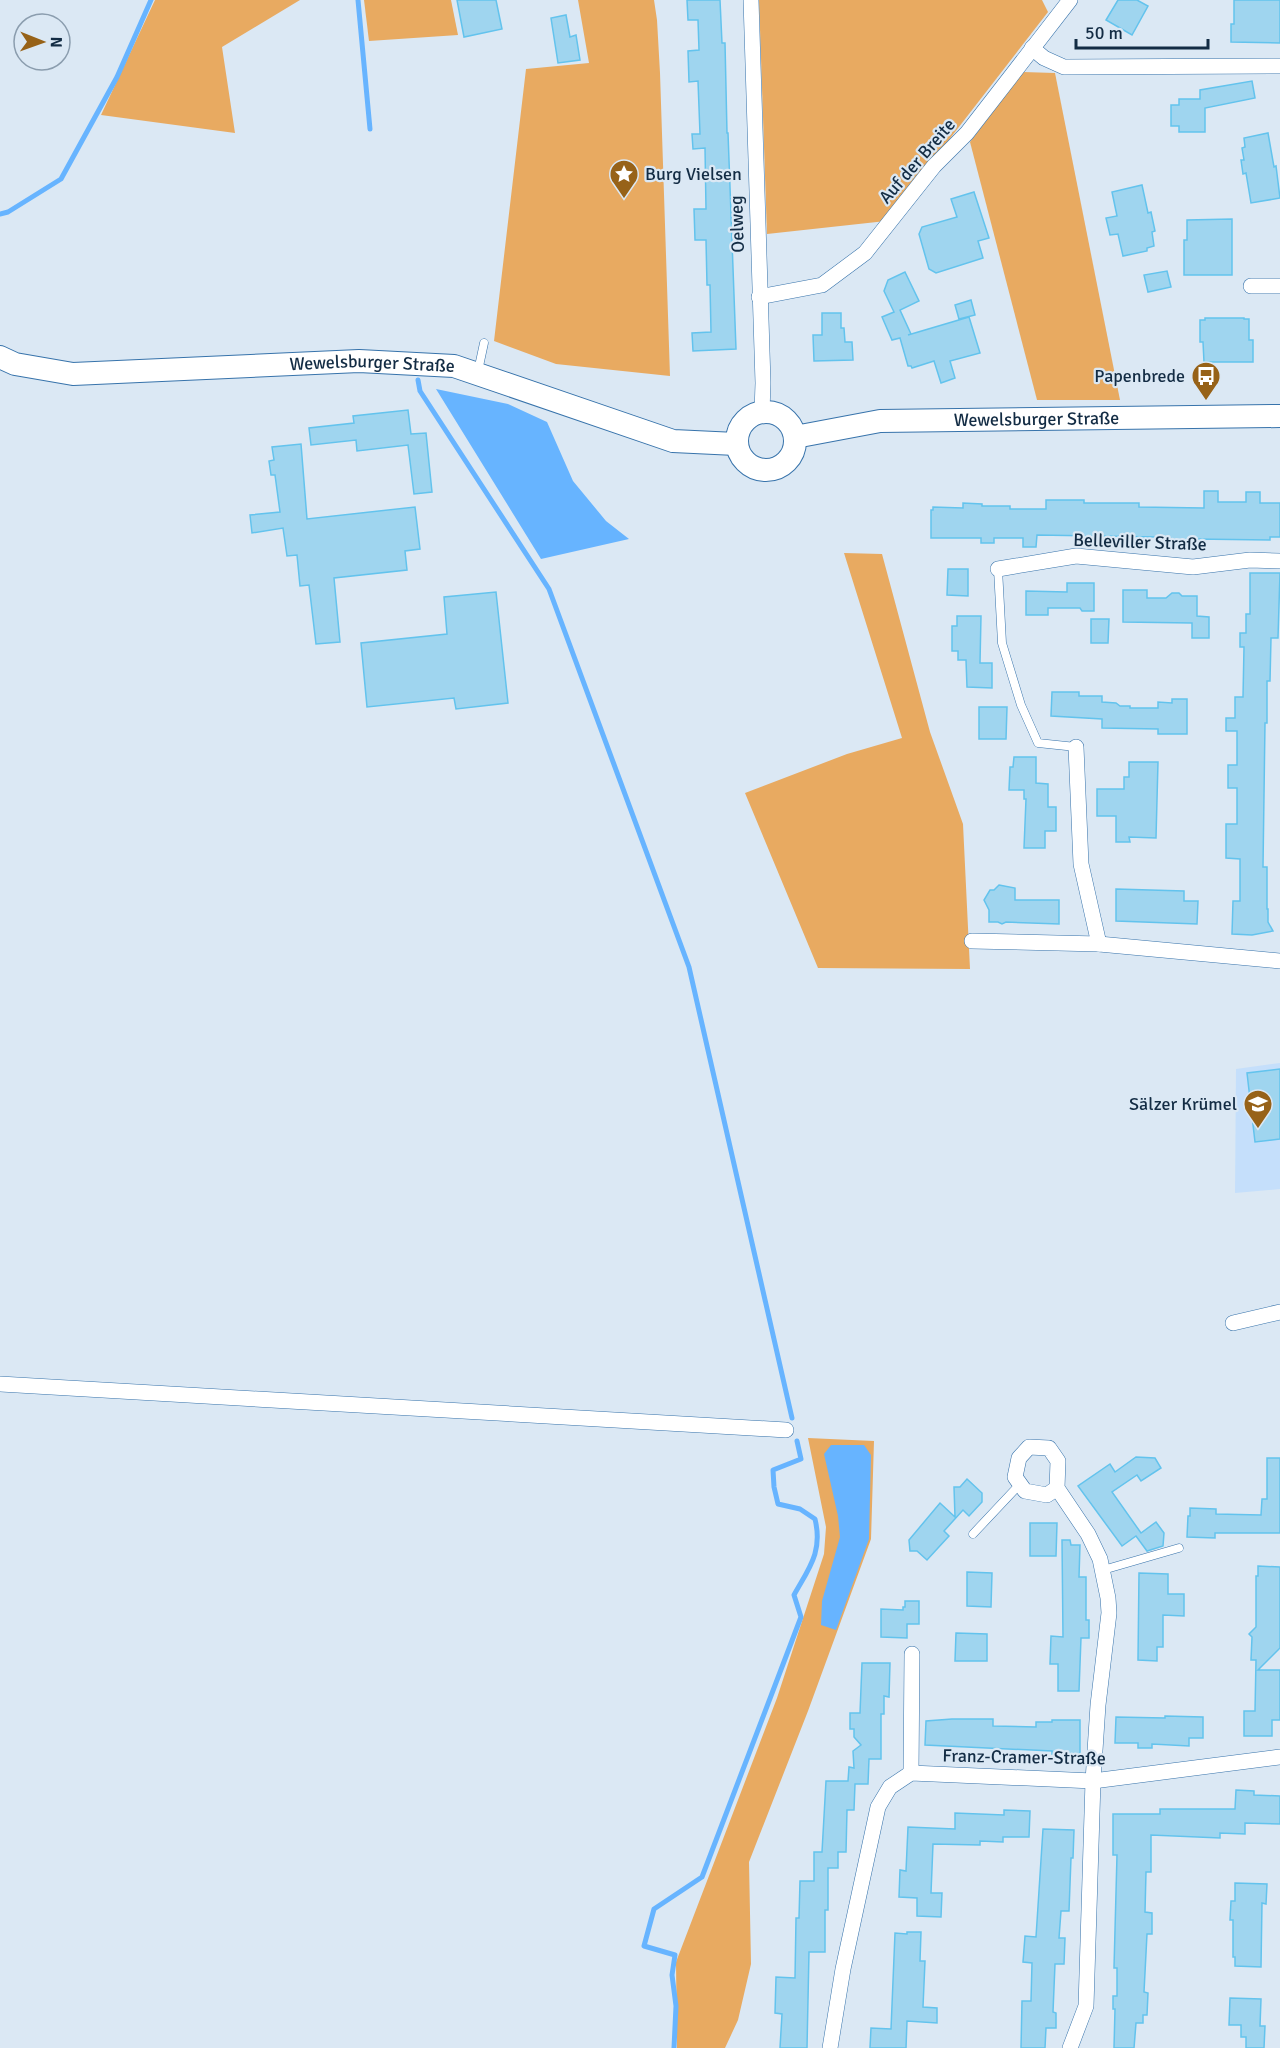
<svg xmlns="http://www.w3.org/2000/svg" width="1280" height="2048" font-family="Signika,sans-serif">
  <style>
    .built { fill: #c5dffb }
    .green { fill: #e8aa61 }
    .water { fill: #67b4ff }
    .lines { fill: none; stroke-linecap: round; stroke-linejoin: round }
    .stream { stroke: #67b4ff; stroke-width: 5 }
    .building { fill: #9fd5ef; stroke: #63c3ed; stroke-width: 1.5 }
    .service-casing { stroke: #3773ab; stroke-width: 9 }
    .minor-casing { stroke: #3773ab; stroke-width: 16 }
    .secondary-casing { stroke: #3773ab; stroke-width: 24 }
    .service { stroke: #fff; stroke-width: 8 }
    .minor { stroke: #fff; stroke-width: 15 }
    .secondary { stroke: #fff; stroke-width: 22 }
    .labels { text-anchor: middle; stroke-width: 4.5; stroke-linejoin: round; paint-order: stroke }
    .street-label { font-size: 18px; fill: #132c44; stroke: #dbe8f4 }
    .poi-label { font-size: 18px; fill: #132c44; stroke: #dbe8f4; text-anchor: end }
  </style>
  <rect width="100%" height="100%" fill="#dbe8f4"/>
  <polygon class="built" points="1280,1063 1280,1189 1235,1193 1236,1069"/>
  <g class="green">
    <polygon points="155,0 300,0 222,47 235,133 101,115"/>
    <polygon points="364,0 451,0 458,35 369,41"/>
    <polygon points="578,0 654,0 657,20 660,73 670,376 556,364 494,341 526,69 589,63"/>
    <polygon points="759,0 1042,0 1048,12 886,221 767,234"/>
    <polygon points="1023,72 1055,73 1120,400 1037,400 970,142"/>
    <polygon points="844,553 882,554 930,732 963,824 970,969 818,968 745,793 847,754 902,738"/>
    <polygon points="808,1438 874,1441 871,1539 808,1711 749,1862 751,1964 738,2020 725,2048 677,2048 676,1962 777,1698 824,1554 826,1527"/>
  </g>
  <g class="water">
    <polygon points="436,389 508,404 547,422 573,481 606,521 629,539 541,559"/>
    <polygon points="831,1445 864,1445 871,1455 869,1539 836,1630 821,1625 822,1601 840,1537 838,1516 824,1454"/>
  </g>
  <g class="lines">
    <g class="stream">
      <polyline points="358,0 370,129"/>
      <polyline points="0,214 8,212 61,179 117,77 151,0"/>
      <polyline points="418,380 420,391 549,589 689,967 792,1418"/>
      <path d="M674,2048L676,2006L672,1975L675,1955L644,1946L654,1909L702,1877L801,1617L794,1595C809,1568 823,1552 815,1519L800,1509L778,1504L774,1487L773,1470L801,1459L797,1441"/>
    </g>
  </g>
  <g class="building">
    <polygon points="457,0 496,0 502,29 464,37"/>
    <polygon points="687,0 720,0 722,43 725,43 727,133 728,133 736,349 693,351 692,333 711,332 710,285 707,285 706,240 695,240 694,209 706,209 705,148 693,149 692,134 700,134 698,81 689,82 688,51 699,50 698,20 688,20"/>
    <polygon points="1118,0 1137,0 1148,6 1132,35 1106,20"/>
    <polygon points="1234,0 1280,0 1280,43 1231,42 1231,24 1234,24"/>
    <polygon points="566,15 570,37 576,35 580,60 558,63 551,18"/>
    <polygon points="1252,81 1255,98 1205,108 1205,132 1179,132 1179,126 1171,126 1171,105 1179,105 1179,99 1200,99 1200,90"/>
    <polygon points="1268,133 1274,167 1276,166 1280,198 1251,203 1246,173 1243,174 1241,160 1244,160 1242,148 1245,147 1244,138"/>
    <polygon points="1142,185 1148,213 1151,212 1155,231 1152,232 1154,246 1147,248 1147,251 1123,256 1118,234 1110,235 1106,218 1117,216 1112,192"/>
    <polygon points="974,192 989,238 978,241 983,258 936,273 929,269 919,234 922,227 957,217 951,199"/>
    <polygon points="1232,219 1232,275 1184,275 1184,240 1187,240 1187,220"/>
    <polygon points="1167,271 1171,287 1148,292 1144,275"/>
    <polygon points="905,272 919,301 900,310 911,334 908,335 969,317 980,353 950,361 955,378 941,383 934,361 912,368 911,366 908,366 900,338 892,340 882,317 894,312 884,291 888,280"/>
    <polygon points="971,300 975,315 959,319 955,305"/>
    <polygon points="822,313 841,313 841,328 844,328 845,342 852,342 853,360 814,361 813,335 822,335"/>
    <polygon points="1205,318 1244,318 1244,319 1249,319 1249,340 1253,340 1253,362 1204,362 1203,342 1200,342 1200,320 1205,320"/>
    <polygon points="408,410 411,434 426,433 432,492 414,494 408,445 357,451 356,440 311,445 309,428 354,423 353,416"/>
    <polygon points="301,444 307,519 415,507 420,549 405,551 407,570 334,578 340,642 316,644 309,585 300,586 297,555 287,556 283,528 252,533 250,515 280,512 275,475 271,475 269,461 274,460 272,447"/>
    <polygon points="1204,491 1218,491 1218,502 1246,502 1246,492 1260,492 1260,503 1280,503 1280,537 1270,537 1270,540 1194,539 1194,547 1157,546 1157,537 1037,535 1036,547 1023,547 1023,538 994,538 994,543 981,543 981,538 931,538 931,510 933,510 933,507 963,508 963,503 982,504 982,506 1010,506 1010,509 1046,509 1046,500 1084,500 1084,503 1139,503 1139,507 1204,508"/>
    <polygon points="948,569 968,569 968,596 947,595"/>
    <polygon points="1250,573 1280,573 1278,638 1271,638 1270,681 1267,681 1267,723 1265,723 1263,867 1267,867 1267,909 1268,909 1268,922 1273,931 1252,935 1232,934 1233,901 1240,901 1240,859 1226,858 1226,824 1237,824 1237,788 1228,788 1228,765 1237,765 1237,731 1226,731 1226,718 1235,718 1235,697 1243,697 1244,647 1240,647 1240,633 1246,633 1246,614 1250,614"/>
    <polygon points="1067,583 1094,583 1094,611 1082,611 1080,608 1048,608 1048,615 1026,615 1026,591 1067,592"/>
    <polygon points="1123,590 1147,590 1147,598 1166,598 1172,593 1179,593 1182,596 1197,596 1197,616 1209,617 1209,638 1192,638 1192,623 1123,622"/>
    <polygon points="496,592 508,703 456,709 454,698 367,707 361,643 447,634 444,597"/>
    <polygon points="957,616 981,616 980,663 992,663 992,688 967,687 966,660 958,660 958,651 952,651 952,626 957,626"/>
    <polygon points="1091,619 1109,619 1108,643 1091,643"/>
    <polygon points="1052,692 1079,692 1079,696 1102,696 1102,702 1116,703 1120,706 1130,706 1130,708 1158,708 1158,702 1172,703 1172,699 1187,699 1187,734 1158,734 1158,729 1102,728 1102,719 1051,716"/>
    <polygon points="979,707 1007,707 1006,739 979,739"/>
    <polygon points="1014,757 1036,757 1036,783 1048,784 1048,807 1056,807 1056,831 1045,831 1045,848 1024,848 1026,799 1024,799 1024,790 1009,790 1010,767 1013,767"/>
    <polygon points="1129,762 1158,762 1156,838 1129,837 1130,842 1116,842 1116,816 1097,816 1097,789 1124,789 1124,777 1129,777"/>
    <polygon points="999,885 1015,888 1015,900 1059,900 1059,924 1006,922 1002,924 998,922 989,922 989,910 984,900 990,890 994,890"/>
    <polygon points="1116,889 1184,891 1184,901 1198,901 1197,924 1116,921"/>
    <polygon points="1280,1069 1280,1139 1255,1142 1247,1073"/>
    <polygon points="1136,1457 1155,1458 1161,1468 1141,1481 1137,1475 1112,1492 1141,1533 1156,1522 1164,1533 1163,1546 1147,1551 1136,1536 1122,1546 1078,1486 1110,1464 1115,1472"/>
    <polygon points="1267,1458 1280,1458 1280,1533 1215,1533 1215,1538 1187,1537 1188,1516 1190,1516 1190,1508 1216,1509 1216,1514 1261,1515 1262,1499 1267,1499"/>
    <polygon points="967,1479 982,1493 982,1502 969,1516 963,1510 944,1531 949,1536 927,1560 917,1551 910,1551 909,1540 940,1503 955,1517 954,1487 960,1487"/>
    <polygon points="1030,1523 1057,1523 1056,1556 1030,1556"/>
    <polygon points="1062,1540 1070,1540 1071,1545 1080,1545 1079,1577 1086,1577 1086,1620 1089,1620 1089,1638 1081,1638 1079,1691 1058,1691 1058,1664 1050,1664 1051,1636 1063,1637"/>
    <polygon points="1258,1566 1280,1567 1280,1648 1258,1670 1280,1670 1280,1720 1272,1720 1272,1736 1244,1736 1244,1711 1255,1711 1256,1660 1251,1660 1252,1637 1249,1634 1256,1627 1256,1576 1258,1576"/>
    <polygon points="967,1572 992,1573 991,1607 967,1606"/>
    <polygon points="1139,1573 1168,1574 1168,1594 1184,1594 1184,1616 1163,1615 1163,1647 1157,1647 1157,1661 1138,1660"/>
    <polygon points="905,1601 919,1601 919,1624 907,1624 907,1638 881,1637 881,1609 903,1610 903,1607 905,1607"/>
    <polygon points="956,1633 987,1634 987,1661 955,1661"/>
    <polygon points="862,1663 890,1663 889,1697 884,1696 884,1714 881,1714 881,1759 869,1759 868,1784 855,1784 854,1810 847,1810 846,1852 838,1852 838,1868 828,1868 828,1910 825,1910 825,1952 809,1952 807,2048 780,2048 782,2014 775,2013 776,1977 795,1978 796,1918 799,1918 800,1881 814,1881 814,1852 822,1852 826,1781 848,1781 849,1767 854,1768 853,1751 861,1745 854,1737 854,1729 850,1729 850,1713 860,1713"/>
    <polygon points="1165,1716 1203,1717 1203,1738 1189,1738 1189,1746 1152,1744 1152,1748 1138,1748 1138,1743 1115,1743 1116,1717 1165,1718"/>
    <polygon points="952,1719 993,1719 993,1726 1036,1727 1036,1722 1052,1722 1052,1720 1080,1720 1080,1754 1052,1754 1052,1751 925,1745 926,1721"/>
    <polygon points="1236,1790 1254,1791 1254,1795 1280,1796 1280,1824 1245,1823 1245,1834 1220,1833 1220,1838 1151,1835 1151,1872 1146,1872 1145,1912 1152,1913 1152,1934 1147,1934 1144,1992 1148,1993 1147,2015 1143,2015 1143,2023 1136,2023 1134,2048 1114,2048 1115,2009 1113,2009 1113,1996 1117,1996 1117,1968 1114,1968 1117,1855 1113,1855 1113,1814 1160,1814 1160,1809 1235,1809"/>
    <polygon points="1004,1810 1030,1811 1029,1837 1003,1837 1003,1842 980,1841 980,1845 933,1844 931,1893 942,1893 941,1917 917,1916 917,1898 899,1897 900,1870 906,1871 908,1827 955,1829 955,1813 1004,1815"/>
    <polygon points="1043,1829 1074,1830 1073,1858 1071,1858 1069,1911 1061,1911 1059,1938 1065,1938 1064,1964 1055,1964 1053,2012 1056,2013 1056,2028 1046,2028 1045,2048 1021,2048 1022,2001 1031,2001 1032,1963 1023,1962 1025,1936 1036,1937"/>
    <polygon points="1235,1883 1267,1884 1266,1904 1262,1903 1261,1967 1235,1966 1235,1957 1233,1957 1233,1920 1230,1920 1231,1901 1235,1901"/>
    <polygon points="907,1932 921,1932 920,1961 925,1961 923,2007 937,2008 937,2023 907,2021 906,2048 870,2048 871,2028 891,2029 895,1933 907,1934"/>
    <polygon points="1230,1998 1261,1999 1260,2026 1265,2026 1264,2048 1246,2048 1246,2037 1241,2037 1241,2025 1229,2025"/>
  </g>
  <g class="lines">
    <g class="service-casing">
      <g id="service">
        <polyline points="478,371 484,343"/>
        <polyline points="998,569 1002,643 1021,705 1038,743 1076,747"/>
        <polyline points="973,1534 1020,1484"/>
        <polyline points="1103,1570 1179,1548"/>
      </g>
    </g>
    <g class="minor-casing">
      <g id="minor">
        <polyline points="751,0 763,383 762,412"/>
        <polyline points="1032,48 1044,58 1064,67 1280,66"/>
        <polyline points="1251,286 1280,286"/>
        <polyline points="759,297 822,285 865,253 934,166 967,133 1070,0"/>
        <polyline points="998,569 1076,556 1193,567 1250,560 1280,561"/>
        <polyline points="1076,747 1081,864 1099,944"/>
        <polyline points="972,941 1099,944 1280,961"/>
        <polyline points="1233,1323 1280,1312"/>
        <polyline points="0,1384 786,1430"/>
        <polyline points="1057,1488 1047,1495 1025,1491 1015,1477 1019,1458 1029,1447 1049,1448 1058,1461 1057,1488 1088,1534 1100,1559 1108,1598 1109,1613 1098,1705 1093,1781 1086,2006 1070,2048"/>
        <polyline points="911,1773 912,1654"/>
        <polyline points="830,2048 843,1969 878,1807 890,1787 911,1773 1093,1781 1280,1757"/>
      </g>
    </g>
    <g class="secondary-casing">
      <g id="secondary">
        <path id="s1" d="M0,357L15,364L73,374L359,361L454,366L673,441L736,444"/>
        <circle cx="766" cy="441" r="29"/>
        <path id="s2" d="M795,437L880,421L1280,416"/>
      </g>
    </g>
    <use href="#service" class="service"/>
    <use href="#minor" class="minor"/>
    <use href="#secondary" class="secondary"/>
  </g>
  <defs>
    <g id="sight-pin" transform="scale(1.5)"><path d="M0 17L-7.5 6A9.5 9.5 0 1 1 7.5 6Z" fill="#976218" stroke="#dbe8f4"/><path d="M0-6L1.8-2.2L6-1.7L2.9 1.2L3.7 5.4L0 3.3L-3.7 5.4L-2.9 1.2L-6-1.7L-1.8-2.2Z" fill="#fff"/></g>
    <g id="bus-pin" transform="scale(1.5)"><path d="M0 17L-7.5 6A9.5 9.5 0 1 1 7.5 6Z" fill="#976218" stroke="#dbe8f4"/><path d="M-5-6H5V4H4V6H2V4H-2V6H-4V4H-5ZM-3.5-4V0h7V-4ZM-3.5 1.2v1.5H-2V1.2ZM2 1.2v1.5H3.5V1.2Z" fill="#fff"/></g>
    <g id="school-pin" transform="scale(1.5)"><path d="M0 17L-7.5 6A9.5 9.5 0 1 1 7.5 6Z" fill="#976218" stroke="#dbe8f4"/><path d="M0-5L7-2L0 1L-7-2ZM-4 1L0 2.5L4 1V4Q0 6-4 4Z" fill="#fff"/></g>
  </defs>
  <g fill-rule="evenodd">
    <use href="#sight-pin" x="624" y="174"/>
    <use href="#bus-pin" x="1206" y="376"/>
    <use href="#school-pin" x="1258" y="1104"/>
  </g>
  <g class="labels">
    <g class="street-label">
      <text transform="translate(917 161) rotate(-49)" y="6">Auf der Breite</text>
      <text transform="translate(737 224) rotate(-92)" y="6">Oelweg</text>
      <text dy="6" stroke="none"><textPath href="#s1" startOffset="375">Wewelsburger Straße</textPath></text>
      <text dy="6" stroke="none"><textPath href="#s2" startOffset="243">Wewelsburger Straße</textPath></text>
      <text transform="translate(1140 542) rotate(2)" y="6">Belleviller Straße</text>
      <text transform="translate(1024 1757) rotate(1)" y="6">Franz-Cramer-Straße</text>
    </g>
    <g class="poi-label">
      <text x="645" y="180" text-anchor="start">Burg Vielsen</text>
      <text x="1185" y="382">Papenbrede</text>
      <text x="1237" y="1110">Sälzer Krümel</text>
    </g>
  </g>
  <g transform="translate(42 42) rotate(91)"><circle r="28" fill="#dbe8f4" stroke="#8b9dae" stroke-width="1.5"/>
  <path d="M0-4.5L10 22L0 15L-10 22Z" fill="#976218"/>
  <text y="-9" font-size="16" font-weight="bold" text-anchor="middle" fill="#132c44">N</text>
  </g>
  <path d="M1076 39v9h132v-9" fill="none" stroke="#132c44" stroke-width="3"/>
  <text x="1085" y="39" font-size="18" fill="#132c44" stroke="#dbe8f4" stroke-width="4.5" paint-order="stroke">50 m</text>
</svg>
